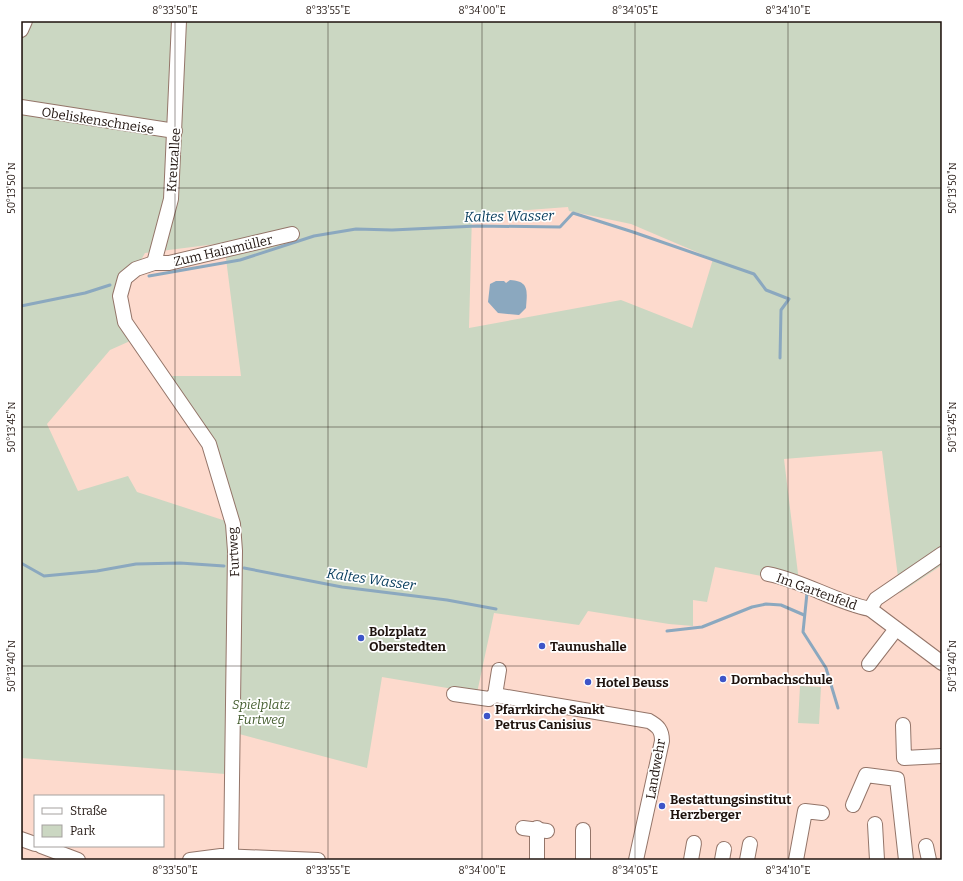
<svg xmlns="http://www.w3.org/2000/svg" width="963" height="881" font-family="Bitter,serif">
  <style>
    .green { fill: #cbd7c2; fill-rule: evenodd }
    .water { fill: #8ba8bf }
    .lines { fill: none; stroke-linecap: round; stroke-linejoin: round }
    .stream { stroke: #8ba8bf; stroke-width: 3 }
    .minor-casing { stroke: #947569; stroke-width: 16 }
    .minor { stroke: #fff; stroke-width: 14 }
    .ticks { fill: none; stroke: #1f130e; stroke-width: 1; stroke-opacity: 0.45 }
    .poi-dot { fill: #3d55c8; stroke: #fff; stroke-width: 1.5 }
    .labels { text-anchor: middle; stroke-width: 3.5; stroke-linejoin: round; paint-order: stroke }
    .street-label { font-size: 13px; fill: #1f130e; stroke: #fff }
    .poi-label { font-size: 13px; font-weight: bold; fill: #1f130e; stroke: #fff; text-anchor: start }
    .park-label { font-size: 13px; font-style: italic; fill: #445d2f; stroke: #fff }
    .water-label { font-size: 14px; font-style: italic; fill: #043a5b; stroke: #fff }
    .neatline { fill: none; stroke: #1f130e; stroke-width: 1.5 }
    .ticks-label { font-size: 10px; text-anchor: middle; fill: #1f130e }
  </style>
  <rect width="100%" height="100%" fill="#fddacd"/>
  <g class="green">
    <path d="M21,21H942V565L900,593L882,451L784,459L800,590L767,577L715,567L707,602L693,600V626L669,624L588,611L579,625L494,613L477,693L382,677L367,768L228,731L225,774L21,758V113L28,105L21,99ZM568,207L569,211L631,224L713,259L692,328L621,300L469,328L472,214ZM224,243L241,376H168L231,502L235,524L137,492L128,476L78,491L47,424L110,350L139,337C135,330 129,323 127,315C119,292 135,271 145,253Z"/>
    <polygon points="800,686 821,687 819,724 798,723"/>
  </g>
  <path class="water" d="M510,280C530,281 527,292 526,308L519,315L498,313L488,302L490,284L496,281H504L506,283Z"/>
  <g class="lines">
    <g class="stream">
      <polyline points="149,276 240,260 314,236 356,229 392,230 477,226 560,227 573,213 633,232 754,274 766,290 789,299 781,310 780,358"/>
      <polyline points="21,306 85,293 110,285"/>
      <polyline points="21,563 44,576 97,571 136,564 180,563 224,566"/>
      <polyline points="244,568 342,587 447,600 496,609"/>
      <polyline points="807,593 803,632 826,668 838,708"/>
      <polyline points="667,631 702,627 752,607 766,604 781,605 804,615"/>
    </g>
    <g class="minor-casing">
      <g id="minor">
        <polyline points="21,30 25,21"/>
        <polyline points="21,107 175,131"/>
        <polyline points="154,263 171,199 179,21"/>
        <path d="M768,574C804,581 835,602 870,609L876,599L942,554"/>
        <polyline points="870,609 942,663"/>
        <polyline points="869,664 896,629"/>
        <path d="M499,670L495,695L649,721C658,726 662,730 662,741L636,860"/>
        <polyline points="454,694 489,699 495,695"/>
        <polyline points="903,725 904,758 942,756"/>
        <polyline points="853,805 866,775 897,779 906,860"/>
        <polyline points="875,824 877,860"/>
        <polyline points="523,828 547,831"/>
        <polyline points="21,839 35,844"/>
        <polyline points="41,846 78,860"/>
        <polyline points="926,846 929,860"/>
        <polyline points="231,857 235,551 233,524 209,444 125,322 120,296 125,278 136,269 154,263 169,263 292,234"/>
        <polyline points="190,860 221,856 318,860"/>
        <polyline points="537,860 537,828"/>
        <polyline points="583,860 583,830"/>
        <polyline points="691,860 694,843"/>
        <polyline points="722,860 724,849"/>
        <polyline points="747,860 750,844"/>
        <polyline points="796,860 805,811 822,813"/>
      </g>
    </g>
    <use href="#minor" class="minor"/>
  </g>
  <path class="ticks" d="M22,21V860M175,21V860M328,21V860M482,21V860M635,21V860M788,21V860M941,21V860M21,188H942M21,427H942M21,666H942"/>
  <g class="poi-dot">
    <circle cx="361" cy="638" r="4"/>
    <circle cx="542" cy="646" r="4"/>
    <circle cx="723" cy="679" r="4"/>
    <circle cx="588" cy="682" r="4"/>
    <circle cx="487" cy="716" r="4"/>
    <circle cx="662" cy="806" r="4"/>
  </g>
  <g class="labels">
    <g class="street-label">
      <text transform="translate(98 120) rotate(9)" y="5">Obeliskenschneise</text>
      <text transform="translate(173 160) rotate(-86)" y="5">Kreuzallee</text>
      <text transform="translate(223 250) rotate(-13)" y="5">Zum Hainmüller</text>
      <text transform="translate(233 552) rotate(-93)" y="5">Furtweg</text>
      <text transform="translate(817 591) rotate(20)" y="5">Im Gartenfeld</text>
      <text transform="translate(655 769) rotate(-80)" y="5">Landwehr</text>
    </g>
    <g class="poi-label">
      <text x="369" y="636">Bolzplatz<tspan x="369" dy="15">Oberstedten</tspan></text>
      <text x="550" y="651">Taunushalle</text>
      <text x="731" y="684">Dornbachschule</text>
      <text x="596" y="687">Hotel Beuss</text>
      <text x="495" y="714">Pfarrkirche Sankt<tspan x="495" dy="15">Petrus Canisius</tspan></text>
      <text x="670" y="804">Bestattungsinstitut<tspan x="670" dy="15">Herzberger</tspan></text>
    </g>
    <g class="park-label">
      <text x="261" y="709">Spielplatz<tspan x="261" dy="15">Furtweg</tspan></text>
    </g>
    <g class="water-label">
      <text transform="translate(509 216) rotate(-1)" y="5">Kaltes Wasser</text>
      <text transform="translate(371 579) rotate(8)" y="5">Kaltes Wasser</text>
    </g>
  </g>
  <rect width="963" height="881" fill="none" stroke="#ffffff" stroke-width="44"/>
  <rect x="34" y="795" width="130" height="52" fill="#ffffff" stroke="#a5a19f"/>
  <rect x="42" y="808" width="20" height="6" fill="#ffffff" stroke="#a5a19f"/>
  <text x="70" y="815" font-size="12" fill="#1f130e">Straße</text>
  <rect x="42" y="825" width="20" height="12" fill="#cbd7c2" stroke="#a5a19f"/>
  <text x="70" y="835" font-size="12" fill="#1f130e">Park</text>
  <rect x="22" y="22" width="919" height="837" class="neatline"/>
  <g class="ticks-label">
    <text x="175" y="14">8°33'50"E</text>
    <text x="328" y="14">8°33'55"E</text>
    <text x="482" y="14">8°34'00"E</text>
    <text x="635" y="14">8°34'05"E</text>
    <text x="788" y="14">8°34'10"E</text>
    <text transform="translate(11 188) rotate(-90)" y="4">50°13'50"N</text>
    <text transform="translate(952 188) rotate(-90)" y="4">50°13'50"N</text>
    <text transform="translate(11 427) rotate(-90)" y="4">50°13'45"N</text>
    <text transform="translate(952 427) rotate(-90)" y="4">50°13'45"N</text>
    <text transform="translate(11 666) rotate(-90)" y="4">50°13'40"N</text>
    <text transform="translate(952 666) rotate(-90)" y="4">50°13'40"N</text>
    <text x="175" y="874">8°33'50"E</text>
    <text x="328" y="874">8°33'55"E</text>
    <text x="482" y="874">8°34'00"E</text>
    <text x="635" y="874">8°34'05"E</text>
    <text x="788" y="874">8°34'10"E</text>
  </g>
</svg>
